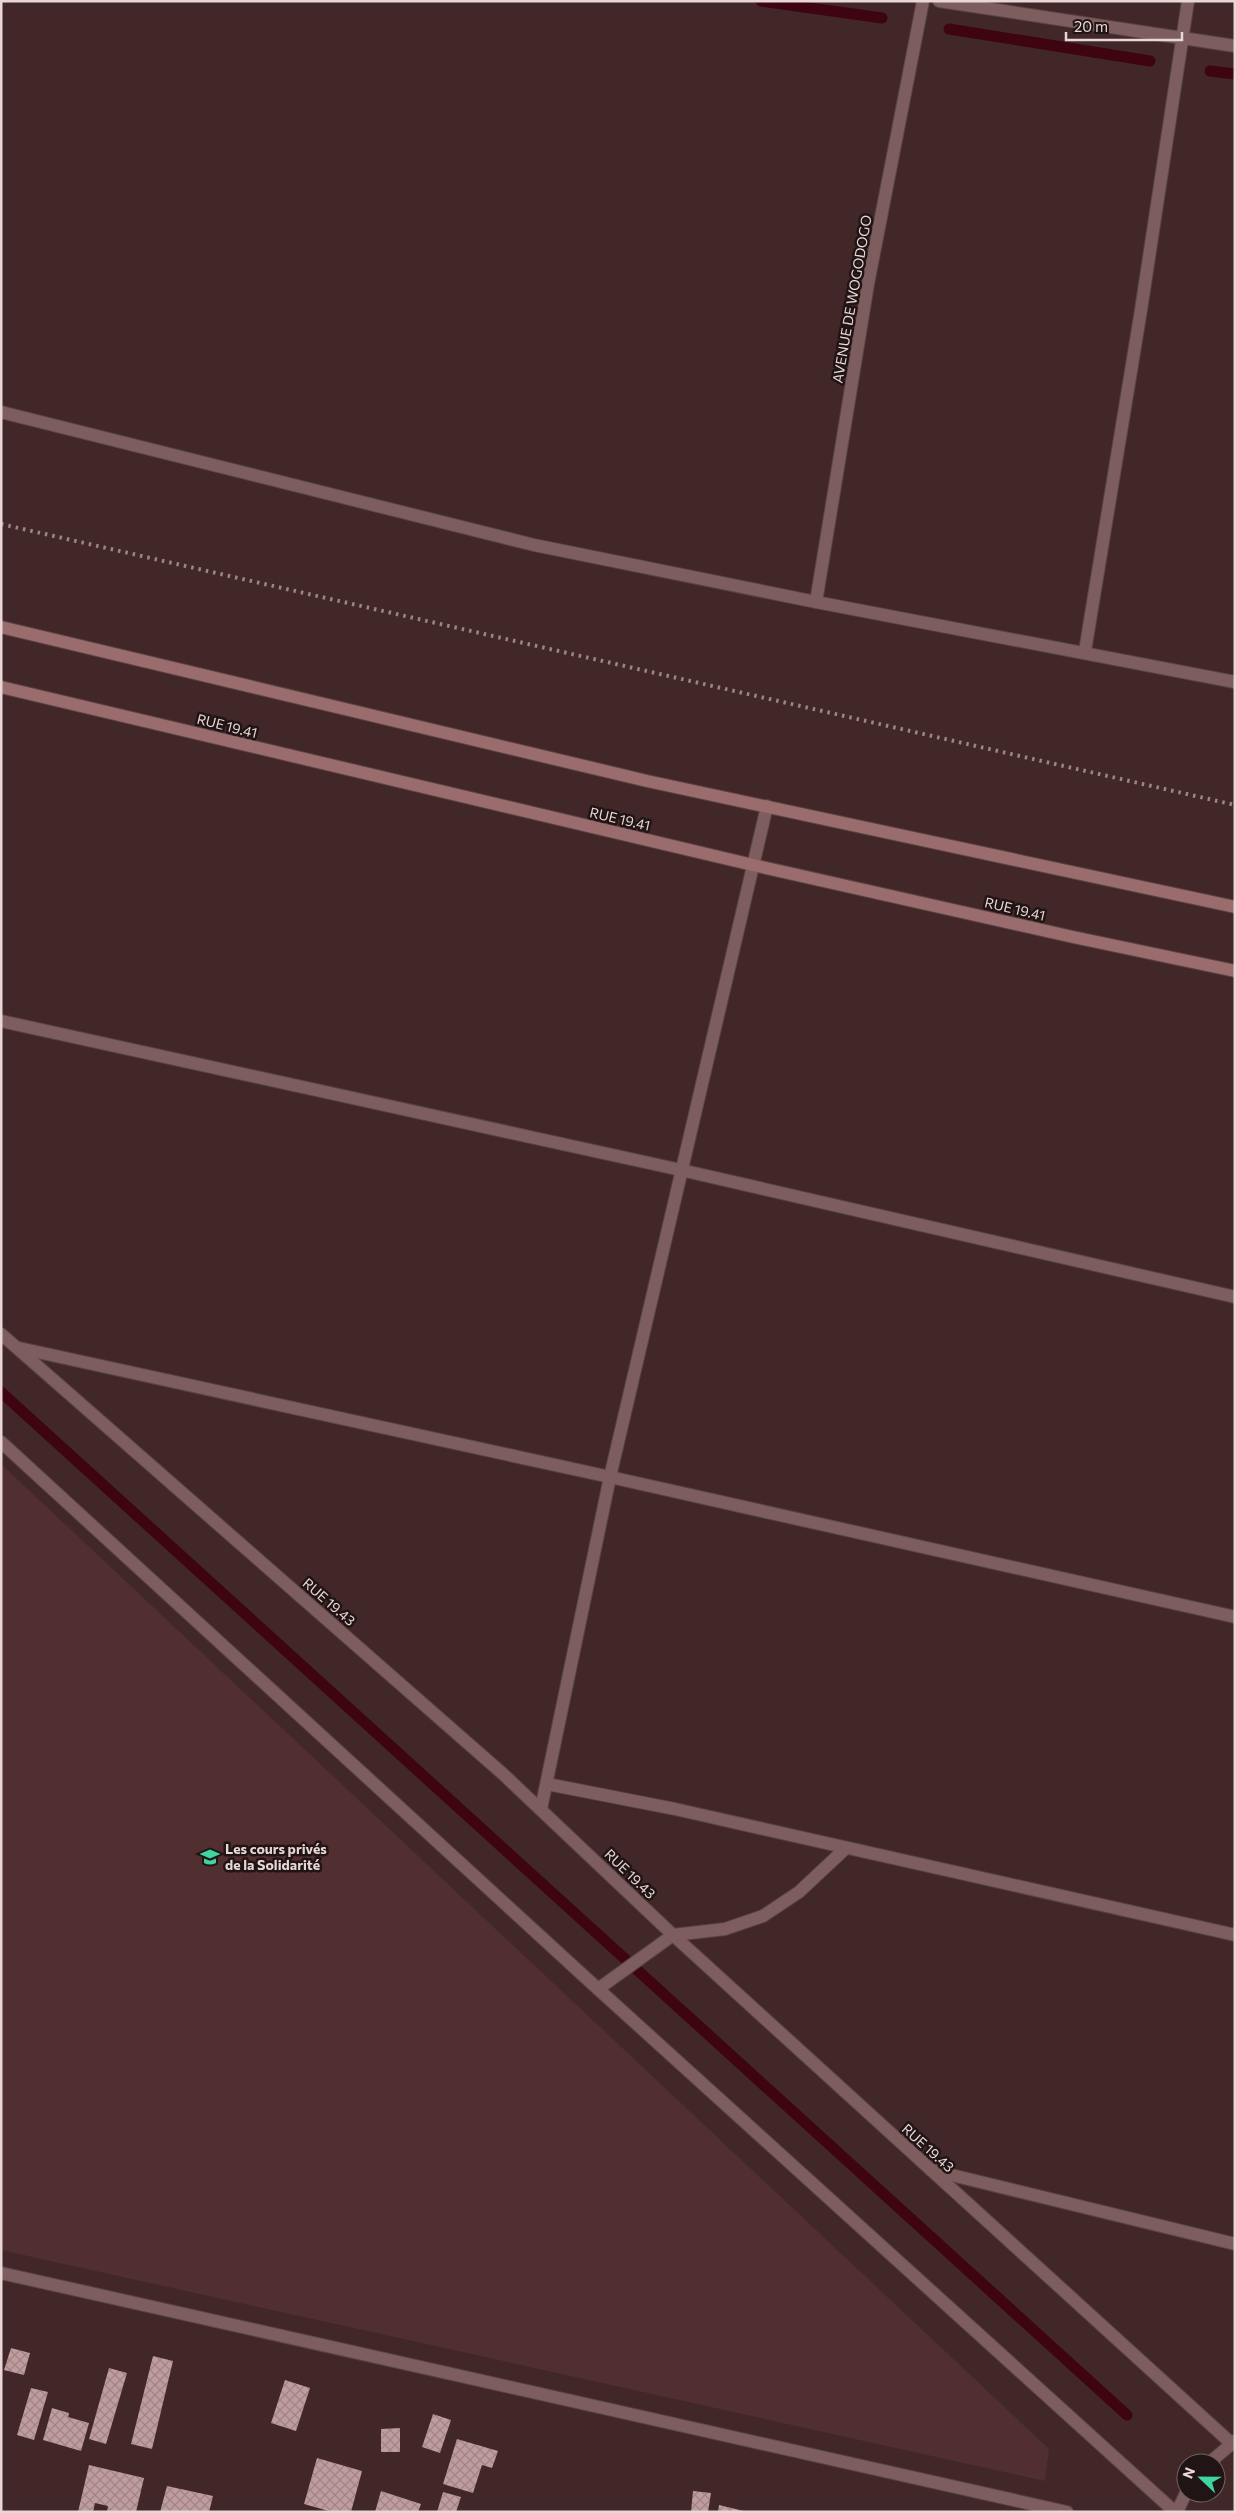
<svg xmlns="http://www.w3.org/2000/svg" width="1236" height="2513" font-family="Commissioner,sans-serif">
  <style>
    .built { fill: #512e30 }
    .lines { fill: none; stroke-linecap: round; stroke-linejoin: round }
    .stream { stroke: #3e0410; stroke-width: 11 }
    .building { fill: url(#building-cross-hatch) }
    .minor-casing { stroke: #5a4344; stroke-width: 14 }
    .tertiary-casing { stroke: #5a4344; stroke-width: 14 }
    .secondary-casing { stroke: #5a4344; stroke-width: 14 }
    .minor { stroke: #7d5d5e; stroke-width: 12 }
    .tertiary { stroke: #7d5d5e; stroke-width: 12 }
    .secondary { stroke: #9b6c6e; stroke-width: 12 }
    .rail { stroke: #9b8585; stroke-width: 4; stroke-dasharray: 2.5 5; stroke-linecap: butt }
    .labels { text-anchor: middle; stroke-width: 5; stroke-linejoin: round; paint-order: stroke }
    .street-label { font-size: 14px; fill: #e9d7d7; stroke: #201414 }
    .poi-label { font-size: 14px; font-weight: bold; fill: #e9d7d7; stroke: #201414; text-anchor: start }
  </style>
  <defs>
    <pattern id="building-cross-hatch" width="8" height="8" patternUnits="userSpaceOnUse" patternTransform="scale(1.25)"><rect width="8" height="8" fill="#bf9c9d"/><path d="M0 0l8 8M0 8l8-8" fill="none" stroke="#a18586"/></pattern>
  </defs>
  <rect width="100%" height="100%" fill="#422728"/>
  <polygon class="built" points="1,1464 1049,2449 1045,2481 1,2250"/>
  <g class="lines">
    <g class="stream">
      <polyline points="761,1 882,18"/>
      <polyline points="949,29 1150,61"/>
      <polyline points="1210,71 1235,74"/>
      <polyline points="1,1392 1127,2415"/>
    </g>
  </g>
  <g class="building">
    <polygon points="11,2348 30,2353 24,2375 4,2370"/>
    <polygon points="153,2356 173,2361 152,2449 131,2444"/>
    <polygon points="109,2368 127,2373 106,2444 89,2439"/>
    <polygon points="285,2380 310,2388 296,2431 271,2423"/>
    <polygon points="31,2388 48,2392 34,2440 17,2435"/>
    <polygon points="52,2408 69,2413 68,2417 89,2423 81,2451 43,2440"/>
    <polygon points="433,2414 451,2420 440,2453 422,2447"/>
    <polygon points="400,2428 400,2452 381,2452 381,2429"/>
    <polygon points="457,2439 498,2451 492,2468 482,2465 473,2493 443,2484"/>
    <polygon points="317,2458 362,2471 351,2512 332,2512 304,2504"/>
    <polygon points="89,2465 144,2478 136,2512 107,2512 108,2506 95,2503 93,2512 78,2512"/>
    <polygon points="167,2486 213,2496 209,2512 160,2512"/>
    <polygon points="381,2491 421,2504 418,2512 375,2512"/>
    <polygon points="693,2491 711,2493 708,2512 691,2512"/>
    <polygon points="443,2492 461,2497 456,2512 437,2512"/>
    <polygon points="719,2505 744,2511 744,2512 718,2512"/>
  </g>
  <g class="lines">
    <g class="minor-casing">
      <g id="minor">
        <polyline points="939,1 1235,46"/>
        <polyline points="1,412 534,545 816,602 1235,682"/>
        <polyline points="816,602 868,284 923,1"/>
        <polyline points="1085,651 1141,310 1188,1"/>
        <polyline points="1,1021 681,1170 1235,1297"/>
        <polyline points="1,1334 503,1774 673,1935 1231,2443"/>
        <polyline points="19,1348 610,1477 1235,1617"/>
        <polyline points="1,1442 598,1989 1175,2512"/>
        <polyline points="547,1784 675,1809 1235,1935"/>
        <polyline points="541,1809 610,1477 767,806"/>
        <polyline points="598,1989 673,1935 725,1929 763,1916 799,1892 846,1848"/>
        <polyline points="931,2170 1235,2244"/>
        <polyline points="1,2273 1067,2512"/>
      </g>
    </g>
    <g class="tertiary-casing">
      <g id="tertiary">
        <polyline points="1209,2463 1235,2441"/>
        <polyline points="1177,2512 1186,2493"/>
      </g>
    </g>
    <g class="secondary-casing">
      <g id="secondary">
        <polyline points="1,627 647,781 1235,907"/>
        <polyline points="1,687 753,865 1073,937 1235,971"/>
      </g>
    </g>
    <use href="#minor" class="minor"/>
    <use href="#tertiary" class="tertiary"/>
    <use href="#secondary" class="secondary"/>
    <polyline class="rail" points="1,524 1235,805"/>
  </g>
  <defs>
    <g id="school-bare" transform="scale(1.5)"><path d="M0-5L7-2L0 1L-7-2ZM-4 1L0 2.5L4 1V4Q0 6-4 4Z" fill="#40d4a2" stroke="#201414" stroke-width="2.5" paint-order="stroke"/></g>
  </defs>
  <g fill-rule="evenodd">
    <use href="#school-bare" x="210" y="1857"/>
  </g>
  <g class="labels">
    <g class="street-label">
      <text transform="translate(852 299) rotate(-80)" y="5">AVENUE DE WOGODOGO</text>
      <text transform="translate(227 726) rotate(14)" y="5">RUE 19.41</text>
      <text transform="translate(620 819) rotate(13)" y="5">RUE 19.41</text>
      <text transform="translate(1015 909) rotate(13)" y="5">RUE 19.41</text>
      <text transform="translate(329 1602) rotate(41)" y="5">RUE 19.43</text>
      <text transform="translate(630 1874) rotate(44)" y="5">RUE 19.43</text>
      <text transform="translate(928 2148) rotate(42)" y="5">RUE 19.43</text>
    </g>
    <g class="poi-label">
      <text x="225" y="1854">Les cours privés<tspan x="225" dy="16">de la Solidarité</tspan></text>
    </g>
  </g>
  <rect width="1236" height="2513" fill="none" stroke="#e9d7d7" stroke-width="5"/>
  <g transform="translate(1201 2478) rotate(292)"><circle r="24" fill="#201414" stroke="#706262"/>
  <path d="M0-4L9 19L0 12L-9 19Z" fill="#40d4a2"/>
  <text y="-8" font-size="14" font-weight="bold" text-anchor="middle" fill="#e9d7d7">N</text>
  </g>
  <path d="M1066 32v8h116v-8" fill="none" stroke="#e9d7d7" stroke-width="2.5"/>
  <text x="1074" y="32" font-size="15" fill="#e9d7d7" stroke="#201414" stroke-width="4" paint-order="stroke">20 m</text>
</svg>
